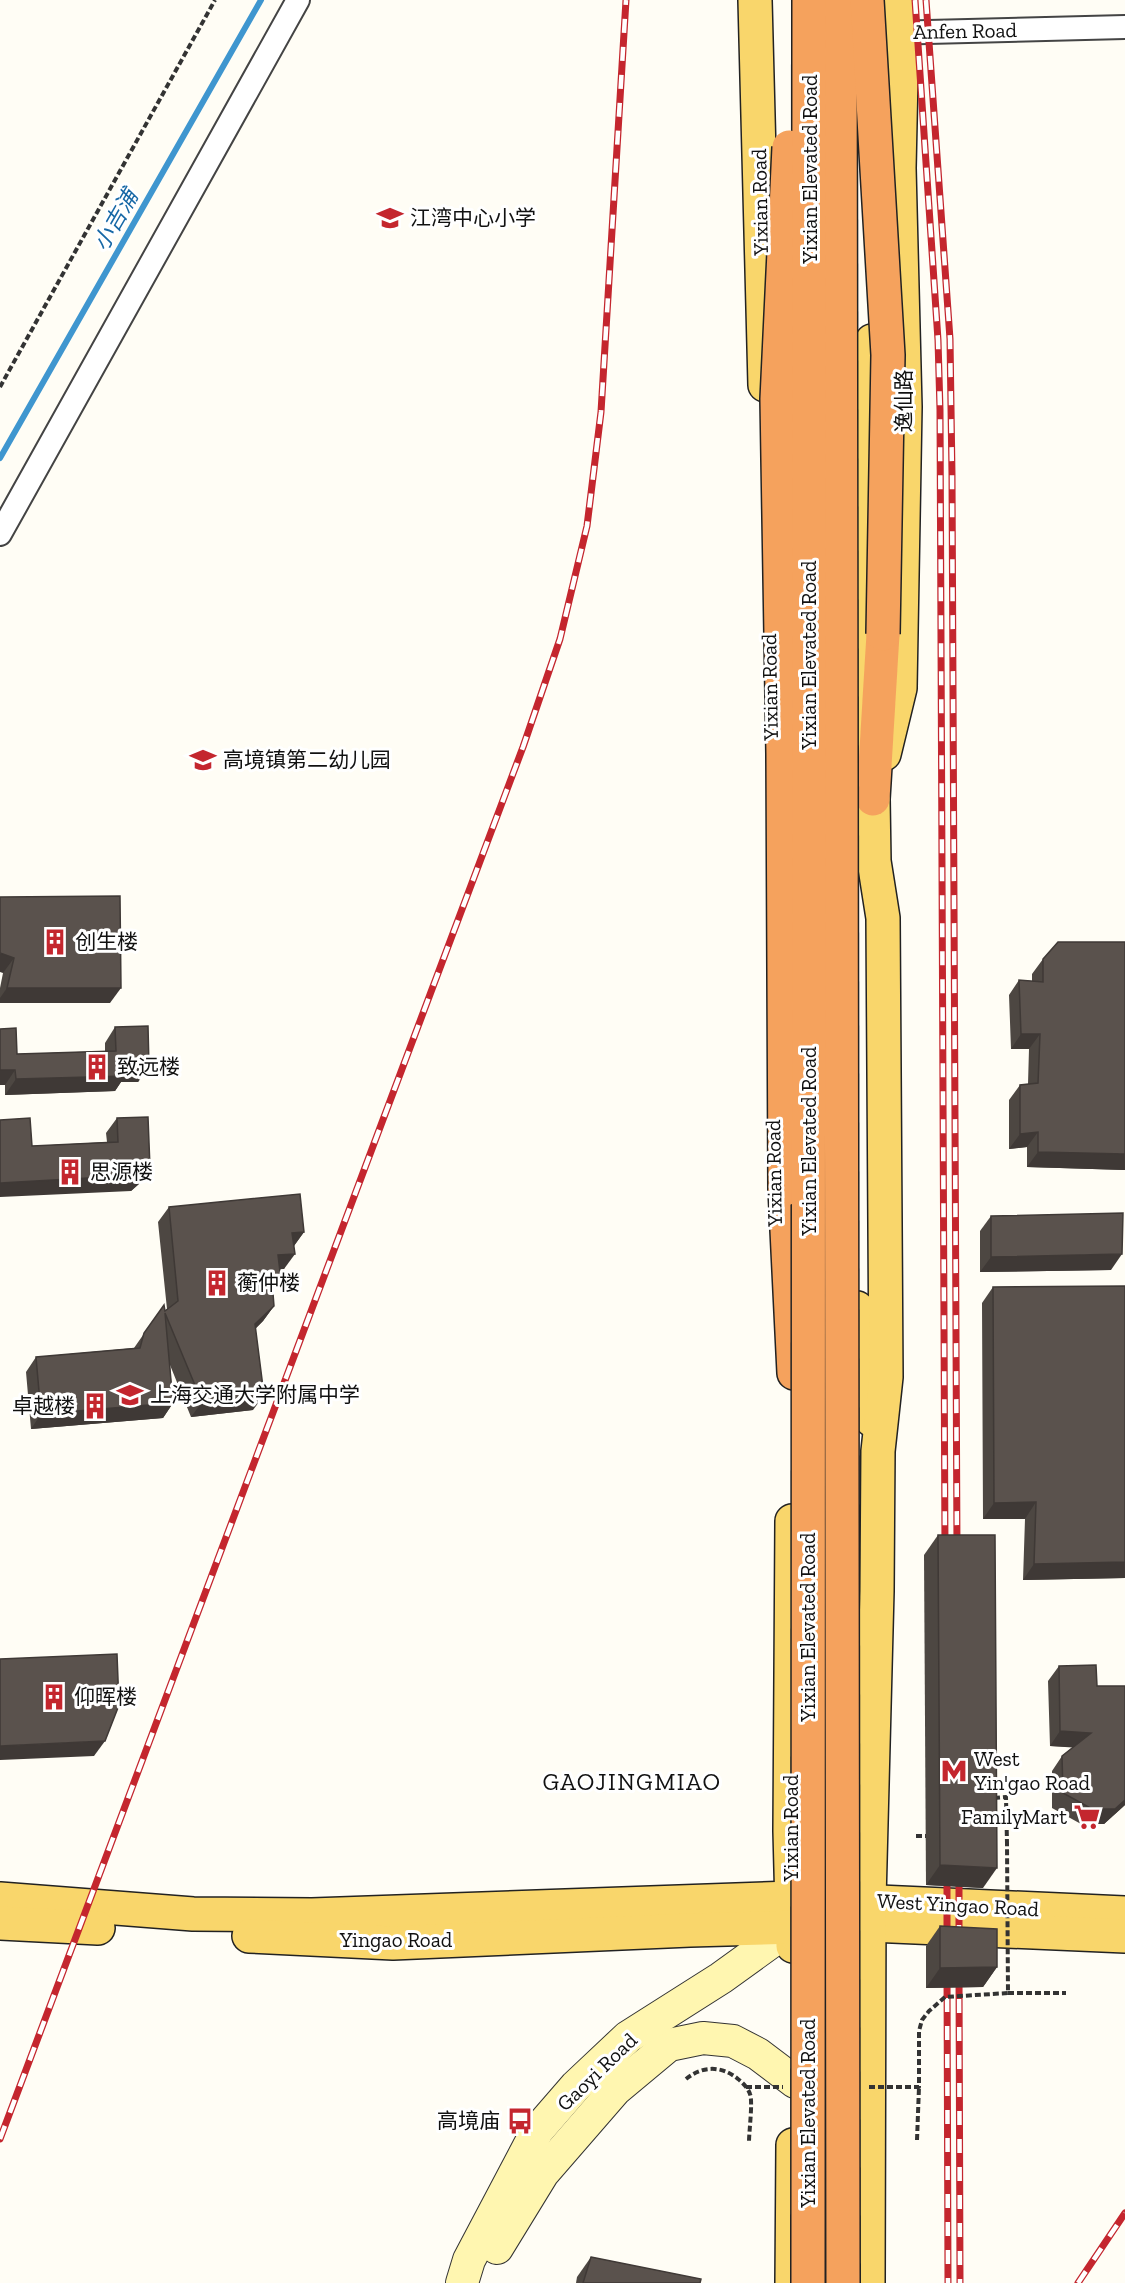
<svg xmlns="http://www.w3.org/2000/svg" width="1125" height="2283" font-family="'Zilla Slab','Noto Sans SC',serif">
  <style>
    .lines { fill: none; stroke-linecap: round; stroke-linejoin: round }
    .stream { stroke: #3f96cf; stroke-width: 6 }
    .street-casing { stroke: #444; stroke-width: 26 }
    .secondary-casing { stroke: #333; stroke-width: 34 }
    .primary-casing { stroke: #222; stroke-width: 36 }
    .highway-casing { stroke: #222; stroke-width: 36 }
    .path { stroke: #333; stroke-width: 4; stroke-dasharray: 6 3; stroke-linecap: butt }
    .street { stroke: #fff; stroke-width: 22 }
    .secondary { stroke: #fff6b0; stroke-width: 32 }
    .primary { stroke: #f9d66b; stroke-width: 33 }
    .highway { stroke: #f5a25d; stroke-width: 33 }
    .rail-casing { stroke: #c4262e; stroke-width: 7 }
    .rail { stroke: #fff; stroke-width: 4.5; stroke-dasharray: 14; stroke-linecap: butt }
    .highway-bridge-casing { stroke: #222; stroke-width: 36; stroke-linecap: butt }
    .path-bridge { stroke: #333; stroke-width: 4; stroke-dasharray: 6 3; stroke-linecap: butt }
    .highway-bridge { stroke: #f5a25d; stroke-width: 33 }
    .wall { fill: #4d4742 }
    .shaded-wall { fill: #3f3936 }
    .building { fill: #5a524d; stroke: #3f3936; stroke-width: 1.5 }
    .labels { text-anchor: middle; stroke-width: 6; stroke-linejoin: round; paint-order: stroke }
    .street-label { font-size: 21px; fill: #111; stroke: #fff }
    .poi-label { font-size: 21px; fill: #111; stroke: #fff; text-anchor: start }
    .water-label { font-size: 22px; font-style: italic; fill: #1768a6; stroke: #fff }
    .quarter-label { font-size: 24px; letter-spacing: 1.5px; fill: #111; stroke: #fff }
  </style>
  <rect width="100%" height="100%" fill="#fffdf5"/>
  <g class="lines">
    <polyline class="stream" points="0,458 261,0"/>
    <g class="street-casing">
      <g id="street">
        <polyline points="888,33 1125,27"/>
        <polyline points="0,534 298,0"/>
      </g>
    </g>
    <g class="secondary-casing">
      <g id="secondary">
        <polyline points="497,2248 543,2173 615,2090 669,2045 703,2038 733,2041 758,2054 795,2082"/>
        <polyline points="462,2283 469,2260 537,2131 576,2086 628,2037 721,1978 793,1926 805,1922"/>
      </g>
    </g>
    <g class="primary-casing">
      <g id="primary">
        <polyline points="755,0 765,385"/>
        <polyline points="884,754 900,688 905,407 899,168 902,32 899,0"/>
        <polyline points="857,1308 857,1346 872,1420"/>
        <polyline points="792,1521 790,1831 793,1946"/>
        <polyline points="0,1899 193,1914 312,1915 791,1898 1125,1913"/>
        <polyline points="0,1923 98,1928"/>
        <polyline points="249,1936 393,1943 690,1930 870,1925 1125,1936"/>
        <polyline points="792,2283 793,2145"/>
        <polyline points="868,2283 869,1900 877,1591 878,1451 886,1377 883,918 874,861 873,799 863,689 872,341"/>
      </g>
    </g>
    <g class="highway-casing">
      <g id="highway">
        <polyline points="873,799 883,634"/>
        <polyline points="785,1189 794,1373"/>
      </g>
    </g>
    <g class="path">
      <polyline points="0,387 215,0"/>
      <polyline points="994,1798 1006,1797 1007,1843"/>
      <polyline points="916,1836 930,1836"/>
      <polyline points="1008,1993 1066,1993"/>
      <path d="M686,2079C702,2066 721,2065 738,2079C742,2082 748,2088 750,2094C753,2102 749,2131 749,2142"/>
      <polyline points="917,2140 919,2087"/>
    </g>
    <use href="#street" class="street"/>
    <use href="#secondary" class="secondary"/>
    <use href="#primary" class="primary"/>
    <use href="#highway" class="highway"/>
    <g class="rail-casing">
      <g id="rail">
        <polyline points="915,0 938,340 940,410 945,1553"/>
        <polyline points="926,0 950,339 952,475 957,1551"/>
        <polyline points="959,1869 959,1944"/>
        <polyline points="947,1871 947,1943"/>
        <polyline points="947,1970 948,2283"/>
        <polyline points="959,1971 960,2283"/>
        <polyline points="0,2139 523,747 560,639 587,526 601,412 626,0"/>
        <polyline points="1078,2283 1125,2213"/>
      </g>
    </g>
    <use href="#rail" class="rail"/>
    <g class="highway-bridge-casing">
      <g id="highway-bridge">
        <polyline points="840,0 843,2283"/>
        <polyline points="867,0 888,355 883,634"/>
        <polyline points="785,1189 783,754 777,399 789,147"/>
        <polyline points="808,2283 809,0"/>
      </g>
    </g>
    <g class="path-bridge">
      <polyline points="746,2087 783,2087"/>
      <polyline points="869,2087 919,2087 919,2031 922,2020 929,2011 945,1997 1008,1993 1007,1843"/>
    </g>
    <use href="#highway-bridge" class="highway-bridge"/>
  </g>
  <g class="wall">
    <polygon points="0,898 110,1003 0,1003 0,988 3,973"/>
    <polygon points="1043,959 1125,1170 1027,1167 1027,1147 1009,1149 1009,1100 1020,1085 1028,1084 1029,1049 1011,1049 1009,995 1019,980 1032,981 1032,974"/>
    <polygon points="115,1027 149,1067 138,1082 121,1082 115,1091 5,1095 5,1085 0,1085 0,1029 17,1054 105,1051 105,1043"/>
    <polygon points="117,1118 140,1183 131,1191 32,1146 107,1142 106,1133"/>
    <polygon points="169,1207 304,1232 294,1246 284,1269 280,1269 281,1280 273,1292 274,1306 263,1321 256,1328 253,1410 191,1417 170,1365 173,1403 163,1418 31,1429 26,1372 36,1357 134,1348 164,1305 165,1311 167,1309 158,1222"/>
    <polygon points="991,1216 1111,1270 980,1272 980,1231"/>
    <polygon points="1125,1286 1125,1578 1023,1580 1025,1519 983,1519 982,1303 993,1287"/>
    <polygon points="938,1535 983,1888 926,1885 924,1555"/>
    <polygon points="1059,1666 1097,1686 1125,1686 1125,1805 1104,1824 1081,1824 1052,1808 1052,1771 1062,1756 1073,1747 1050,1746 1048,1681"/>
    <polygon points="940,1926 997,1967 983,1987 926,1988 926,1946"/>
    <polygon points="591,2257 700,2283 576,2283 577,2277"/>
  </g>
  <g class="shaded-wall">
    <polygon points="0,953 14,958 3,973 0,972"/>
    <polygon points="7,988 121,988 110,1003 0,1003 0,998"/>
    <polygon points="1021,1034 1040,1034 1029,1049 1011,1049"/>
    <polygon points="149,1067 138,1082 121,1082 115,1091 5,1095 16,1079 126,1068"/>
    <polygon points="0,1070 15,1070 5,1085 0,1085"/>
    <polygon points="1038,1132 1027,1147 1009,1149 1020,1134"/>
    <polygon points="1038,1152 1125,1154 1125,1170 1027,1167"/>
    <polygon points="150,1168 140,1183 131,1191 0,1197 0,1183"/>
    <polygon points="304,1232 293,1247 292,1233"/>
    <polygon points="295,1254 284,1269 268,1270 278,1255"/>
    <polygon points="1122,1254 1111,1270 980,1272 991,1257"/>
    <polygon points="281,1280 270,1295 272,1281"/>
    <polygon points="274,1306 263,1321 245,1339 255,1324"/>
    <polygon points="264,1395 253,1410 191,1417 202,1402"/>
    <polygon points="173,1403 163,1418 31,1429 41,1414"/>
    <polygon points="1036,1502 1025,1519 983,1519 994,1503"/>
    <polygon points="1125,1562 1125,1578 1023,1580 1034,1564"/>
    <polygon points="1060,1731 1091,1733 1080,1748 1050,1746"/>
    <polygon points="105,1741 94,1756 0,1760 0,1746"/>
    <polygon points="1125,1800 1125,1805 1104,1824 1081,1824 1092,1809"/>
    <polygon points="940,1865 997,1868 983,1888 926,1885"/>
    <polygon points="997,1967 983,1987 926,1988 940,1968"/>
  </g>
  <g class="building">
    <polygon points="120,896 121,988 7,988 14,958 0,953 0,897"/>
    <polygon points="1058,942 1125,942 1125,1154 1038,1152 1038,1132 1020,1134 1020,1085 1038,1083 1040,1034 1021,1034 1019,980 1043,982 1043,959"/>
    <polygon points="148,1026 149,1067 126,1068 126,1076 16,1079 15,1070 0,1070 0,1029 16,1028 17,1054 116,1051 115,1027"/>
    <polygon points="148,1117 150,1168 141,1175 0,1183 0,1120 30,1118 32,1146 118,1142 117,1118"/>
    <polygon points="300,1194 304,1232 292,1233 295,1254 278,1255 281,1280 272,1281 274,1306 255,1324 264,1395 202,1402 165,1313 173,1403 41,1414 36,1357 140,1348 144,1333 164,1305 165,1311 178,1301 169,1207"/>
    <polygon points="1123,1213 1122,1254 991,1257 991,1216"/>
    <polygon points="1125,1286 1125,1562 1034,1564 1036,1502 994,1503 993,1287"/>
    <polygon points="938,1535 995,1535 997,1868 940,1865"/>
    <polygon points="117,1654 119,1705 105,1741 0,1746 0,1659"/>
    <polygon points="1096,1665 1097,1686 1125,1686 1125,1800 1115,1809 1092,1809 1063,1793 1062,1756 1091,1733 1060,1731 1059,1666"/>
    <polygon points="940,1926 997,1929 997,1967 940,1968"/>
    <polygon points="591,2257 701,2279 700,2283 583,2283"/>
  </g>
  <defs>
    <g id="school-bare" transform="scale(2.07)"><path d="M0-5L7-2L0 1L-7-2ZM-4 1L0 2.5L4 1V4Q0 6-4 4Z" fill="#c4262e" stroke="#fff" stroke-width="2.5" paint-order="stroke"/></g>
    <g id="building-bare" transform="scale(2.07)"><path d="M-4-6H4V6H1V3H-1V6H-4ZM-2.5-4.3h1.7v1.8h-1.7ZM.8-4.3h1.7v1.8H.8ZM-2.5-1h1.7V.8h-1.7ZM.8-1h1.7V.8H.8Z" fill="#c4262e" stroke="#fff" stroke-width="2.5" paint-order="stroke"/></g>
    <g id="metro-bare" transform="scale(2.07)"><path d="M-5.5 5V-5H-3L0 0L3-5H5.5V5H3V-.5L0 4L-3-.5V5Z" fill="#c4262e" stroke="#fff" stroke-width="2.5" paint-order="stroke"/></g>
    <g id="supermarket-bare" transform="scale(2.07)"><path d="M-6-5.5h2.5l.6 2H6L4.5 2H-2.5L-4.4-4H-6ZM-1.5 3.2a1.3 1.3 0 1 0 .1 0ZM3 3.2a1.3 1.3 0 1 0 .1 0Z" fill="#c4262e" stroke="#fff" stroke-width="2.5" paint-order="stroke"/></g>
    <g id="bus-bare" transform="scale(2.07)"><path d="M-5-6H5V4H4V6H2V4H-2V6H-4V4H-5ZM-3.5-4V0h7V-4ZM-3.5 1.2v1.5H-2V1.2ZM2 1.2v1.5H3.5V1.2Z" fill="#c4262e" stroke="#fff" stroke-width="2.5" paint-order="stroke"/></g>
  </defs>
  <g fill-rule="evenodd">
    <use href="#school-bare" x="390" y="218"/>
    <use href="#school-bare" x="203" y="760"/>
    <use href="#building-bare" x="55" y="942"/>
    <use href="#building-bare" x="97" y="1067"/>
    <use href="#building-bare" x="70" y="1172"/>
    <use href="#building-bare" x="217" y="1283"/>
    <use href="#school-bare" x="130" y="1395"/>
    <use href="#building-bare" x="95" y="1406"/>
    <use href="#building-bare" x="54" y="1697"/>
    <use href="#metro-bare" x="954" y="1771"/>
    <use href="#supermarket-bare" x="1087" y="1817"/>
    <use href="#bus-bare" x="520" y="2121"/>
  </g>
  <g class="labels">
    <g class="street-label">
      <text transform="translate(965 31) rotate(-1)" y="7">Anfen Road</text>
      <text transform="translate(810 169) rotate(-90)" y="7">Yixian Elevated Road</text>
      <text transform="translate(760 202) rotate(-91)" y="7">Yixian Road</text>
      <text transform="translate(904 401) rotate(-90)" y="7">逸仙路</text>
      <text transform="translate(809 655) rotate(-90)" y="7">Yixian Elevated Road</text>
      <text transform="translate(770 687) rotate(-91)" y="7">Yixian Road</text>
      <text transform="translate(809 1141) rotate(-90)" y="7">Yixian Elevated Road</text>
      <text transform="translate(774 1173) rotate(-91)" y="7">Yixian Road</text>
      <text transform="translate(808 1627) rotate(-90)" y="7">Yixian Elevated Road</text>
      <text transform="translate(791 1828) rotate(-90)" y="7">Yixian Road</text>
      <text transform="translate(958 1905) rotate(3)" y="7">West Yingao Road</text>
      <text x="396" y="1947">Yingao Road</text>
      <text transform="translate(597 2072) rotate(-44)" y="7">Gaoyi Road</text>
      <text transform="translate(808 2113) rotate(-90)" y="7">Yixian Elevated Road</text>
    </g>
    <g class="poi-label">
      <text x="410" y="225">江湾中心小学</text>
      <text x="223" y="767">高境镇第二幼儿园</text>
      <text x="75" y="949">创生楼</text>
      <text x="117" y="1074">致远楼</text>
      <text x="90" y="1179">思源楼</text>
      <text x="237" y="1290">蘅仲楼</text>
      <text x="150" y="1402">上海交通大学附属中学</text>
      <text x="75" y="1413" text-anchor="end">卓越楼</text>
      <text x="74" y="1704">仰晖楼</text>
      <text x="974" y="1766">West<tspan x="974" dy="24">Yin'gao Road</tspan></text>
      <text x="1067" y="1824" text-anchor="end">FamilyMart</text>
      <text x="500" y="2128" text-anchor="end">高境庙</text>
    </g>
    <g class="water-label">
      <text transform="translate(115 220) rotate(-60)" y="8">小吉浦</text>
    </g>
    <g class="quarter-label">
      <text x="632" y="1790">GAOJINGMIAO</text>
    </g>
  </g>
</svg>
